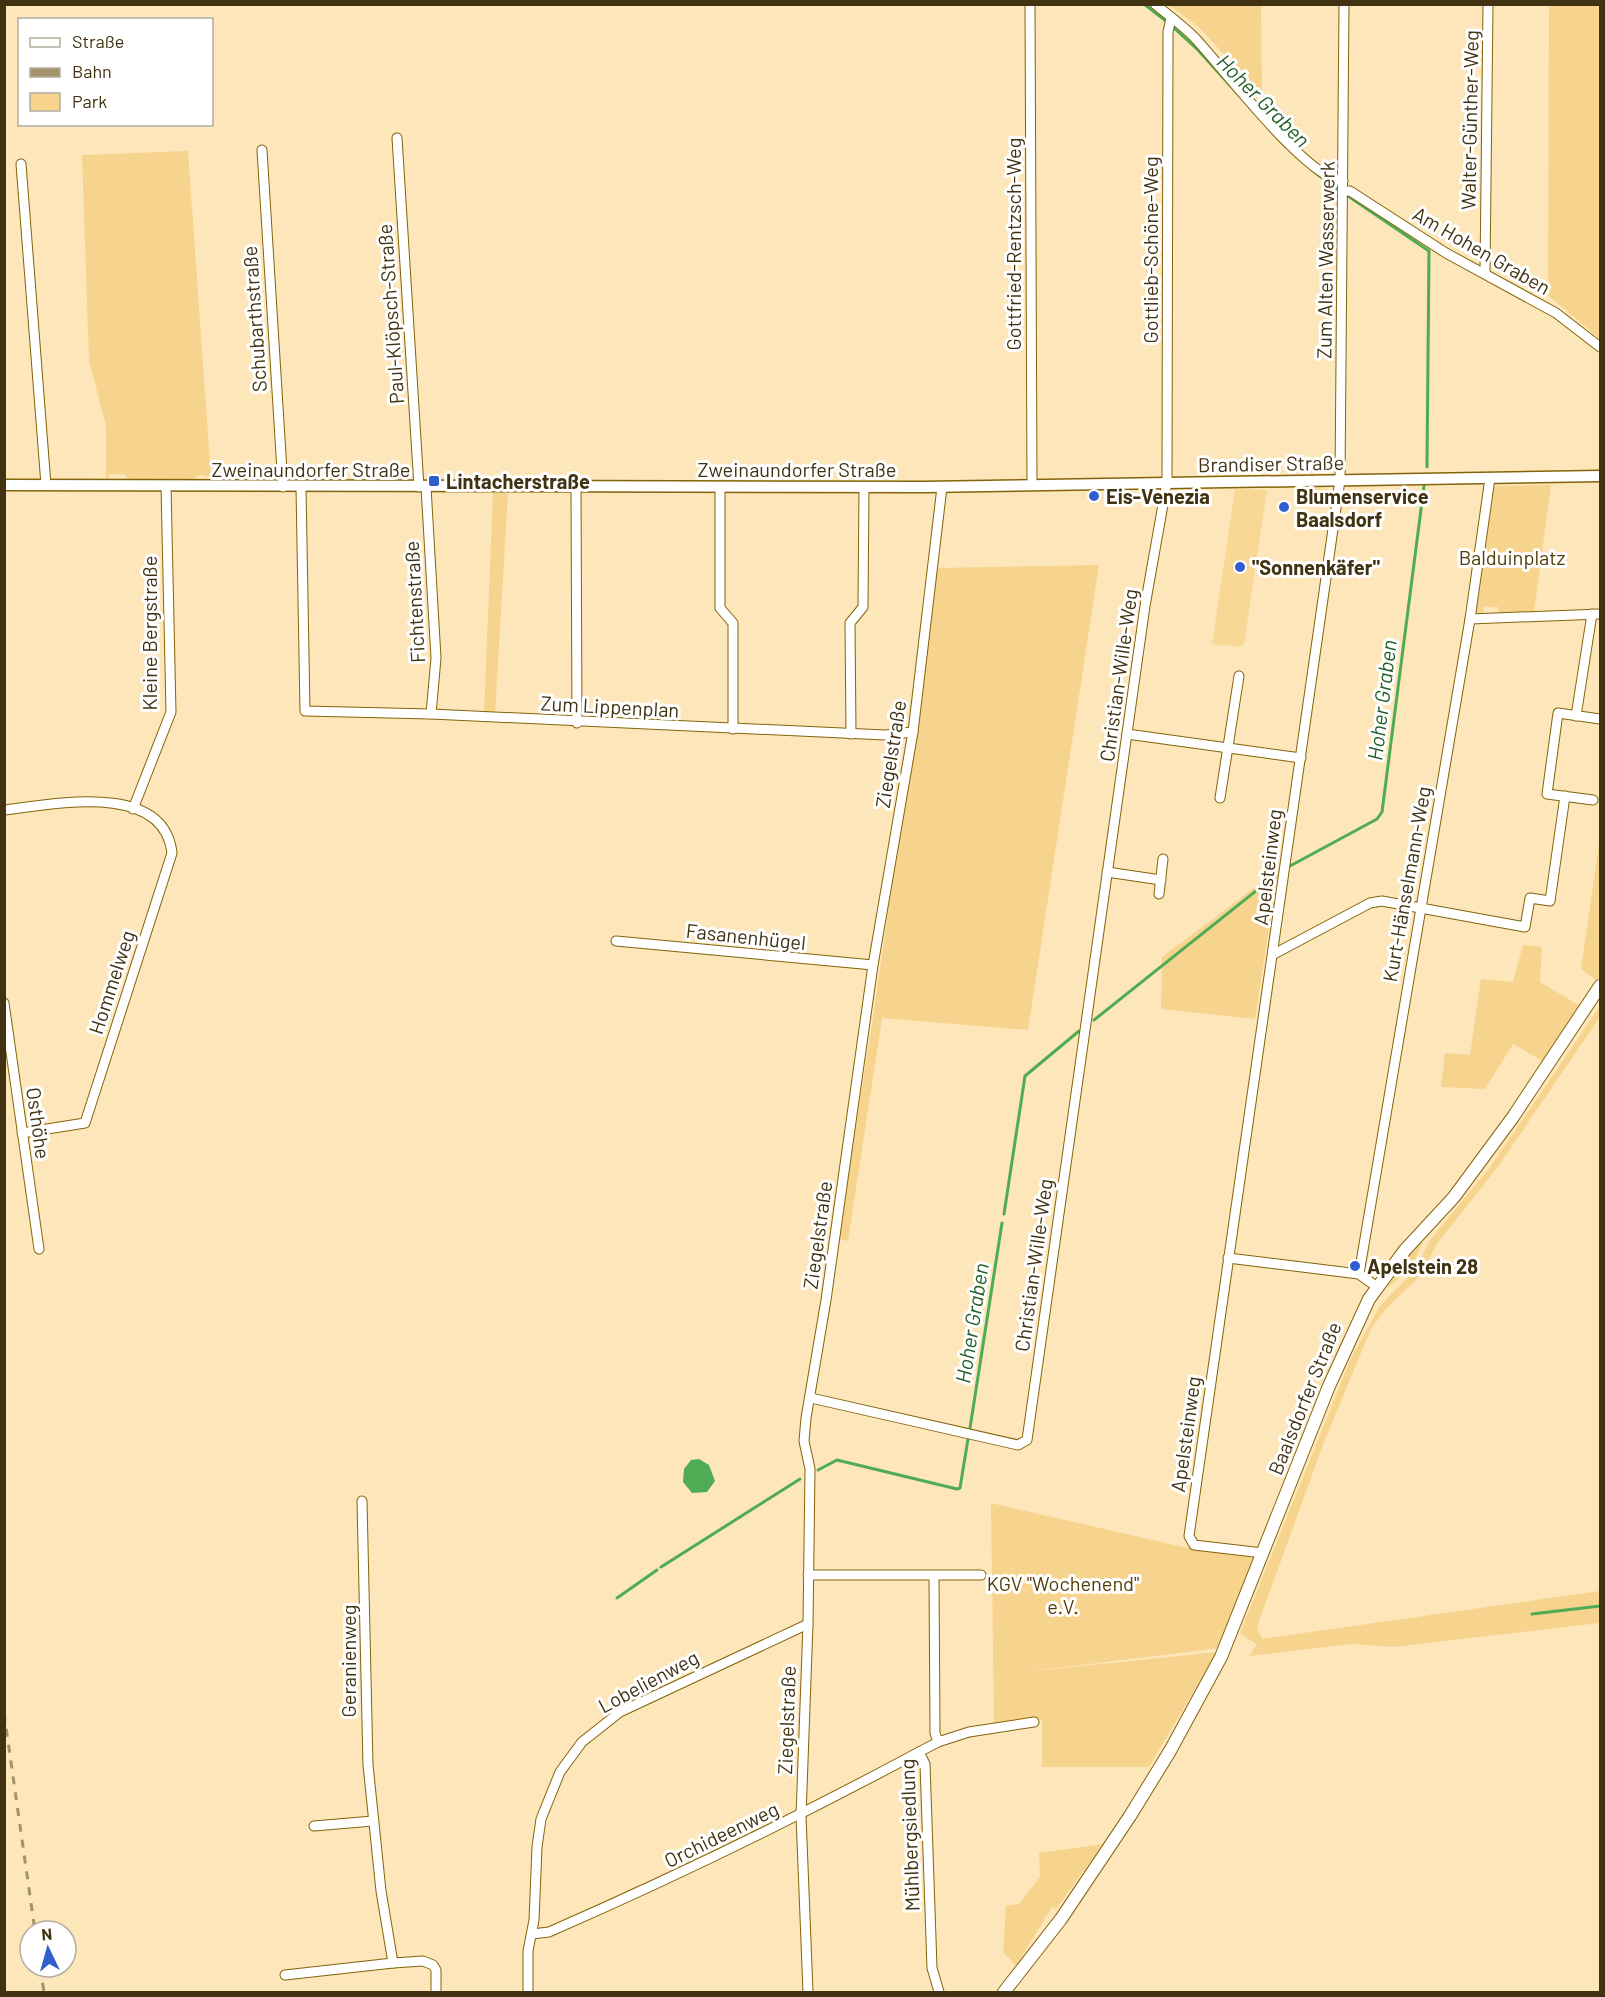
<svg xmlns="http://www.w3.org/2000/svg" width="1605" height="1997" font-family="Barlow,sans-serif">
	<rect width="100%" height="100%" fill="#fce6ba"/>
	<polygon fill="#f9d896" points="1235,489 1267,490 1244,644 1239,647 1212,644"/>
	<g fill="#f7d48e">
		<polygon points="1169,5 1261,5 1262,97 1200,28"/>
		<polygon points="1549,5 1600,5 1600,339 1548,295"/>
		<polygon points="188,151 211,477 200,475 191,481 127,481 126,475 109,474 109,479 106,479 106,426 89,361 82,155"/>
		<polygon points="1551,485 1534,613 1499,613 1498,607 1484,607 1483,614 1476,612 1493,486"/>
		<polygon points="1312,488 1327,489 1332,495 1331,507 1318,501"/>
		<polygon points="493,493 508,493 495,714 484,713"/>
		<polygon points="1099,565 1028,1030 882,1018 848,1241 838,1239 873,1018 937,568"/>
		<polygon points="1600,837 1600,975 1597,981 1581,969"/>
		<polygon points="1278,870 1255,1019 1161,1009 1162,957"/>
		<polygon points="1523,945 1542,947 1540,982 1580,1006 1544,1062 1513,1044 1485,1089 1441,1087 1445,1053 1470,1055 1481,979 1513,982"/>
		<polygon points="1600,1006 1600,1017 1497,1168 1436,1245 1422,1274 1385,1310 1371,1329 1324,1442 1257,1627 1262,1639 1600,1591 1600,1623 1393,1647 1352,1644 1249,1656 1257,1645 1240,1633 1351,1358 1380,1306 1415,1270 1430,1240 1491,1166"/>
		<polygon points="1426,1234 1412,1267 1387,1288 1405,1259"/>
		<polygon points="991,1503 1183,1547 1251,1553 1256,1558 1220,1648 1024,1672 1217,1652 1149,1767 1042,1767 1042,1719 994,1724"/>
		<polygon points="1103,1844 1056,1909 1052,1907 1016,1966 1003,1952 1006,1906 1019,1904 1040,1877 1039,1853"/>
	</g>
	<polygon fill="#50ac54" points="699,1459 709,1465 715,1481 707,1492 692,1493 683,1482 684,1469 691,1460"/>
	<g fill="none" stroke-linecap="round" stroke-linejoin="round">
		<g stroke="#50ac54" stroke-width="3">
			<polyline points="1144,4 1166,21"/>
			<polyline points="1174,28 1198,50 1285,146"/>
			<polyline points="1312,170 1337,189"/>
			<polyline points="1348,196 1429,251 1427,467"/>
			<polyline points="1290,866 1377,819 1382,812 1424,486"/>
			<polyline points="1094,1020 1276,875"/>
			<polyline points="1004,1214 1025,1076 1079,1031"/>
			<polyline points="970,1428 1002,1223"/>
			<polyline points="818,1470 837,1460 957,1489 960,1488 968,1439"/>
			<polyline points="661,1567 800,1479"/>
			<polyline points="617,1598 657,1570"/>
			<polyline points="1532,1614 1600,1606"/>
		</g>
		<defs>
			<g id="minor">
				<polyline points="1030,4 1032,484"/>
				<path d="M1155,4C1168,15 1182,25 1194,37C1221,65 1308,181 1343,181"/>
				<polyline points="397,138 419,487"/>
				<polyline points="262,150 283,487"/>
				<polyline points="21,164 46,485"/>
				<polyline points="1343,191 1350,191 1446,253 1556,313 1600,347"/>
				<polyline points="1485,272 1488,4"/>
				<polyline points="301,487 305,711 431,714 885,735 913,732"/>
				<polyline points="426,487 436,658 431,714"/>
				<polyline points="576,487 577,723"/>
				<polyline points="720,487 720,608 733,623 733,729"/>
				<polyline points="1470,619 1600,614"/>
				<polyline points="1576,716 1592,614"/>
				<polyline points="851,734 850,623 863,607 864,487"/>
				<polyline points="1127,734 1301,758"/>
				<polyline points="1220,798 1239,676"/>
				<polyline points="1593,800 1547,794 1558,713 1600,719"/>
				<polyline points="133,809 171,712 166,486"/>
				<path d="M4,810C53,804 164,781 172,853L85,1123L22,1133"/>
				<polyline points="1107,872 1161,880"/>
				<polyline points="1159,894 1163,859"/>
				<polyline points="616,941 873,965"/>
				<polyline points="1274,954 1370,903 1382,901 1525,927 1530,898 1550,901 1565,796"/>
				<polyline points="4,1003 39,1249"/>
				<polyline points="1228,1258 1359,1274"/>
				<polyline points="1377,1287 1359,1274 1470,619 1490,478"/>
				<polyline points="811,1398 1018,1445 1027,1440 1145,606 1167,482 1168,32 1171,18"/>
				<polyline points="362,1501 368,1765 381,1891 393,1963 423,1961 433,1965 436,1970 436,1992"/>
				<polyline points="1263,1553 1194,1545 1189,1536 1340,480 1344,4"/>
				<polyline points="808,1575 981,1575"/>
				<polyline points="934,1576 935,1733 938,1742 919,1752 925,1764 932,1968 939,1992"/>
				<polyline points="938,1742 969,1732 1034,1722"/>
				<polyline points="314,1826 373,1821"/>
				<path d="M532,1934L549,1932C675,1877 798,1817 919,1752"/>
				<polyline points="285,1975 393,1963"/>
				<polyline points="528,1992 528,1951 534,1920 537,1847 541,1819 560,1772 582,1742 620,1712 808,1624"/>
				<polyline points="808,1992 801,1816 808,1624 810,1469 804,1441 806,1418 826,1300 873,965 913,732 942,487"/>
			</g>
			<polyline id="tertiary" points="4,485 925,487 1600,476"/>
			<polyline id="secondary" points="1004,1992 1061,1919 1130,1816 1170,1751 1221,1657 1329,1386 1369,1299 1405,1250 1454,1197 1513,1117 1600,986"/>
		</defs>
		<use href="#minor" stroke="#84630a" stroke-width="11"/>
		<use href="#tertiary" stroke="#84630a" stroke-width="13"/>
		<use href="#secondary" stroke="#84630a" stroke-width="14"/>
		<use href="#minor" stroke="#fff" stroke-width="9"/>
		<use href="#tertiary" stroke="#fff" stroke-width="10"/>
		<use href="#secondary" stroke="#fff" stroke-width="12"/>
		<g stroke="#a4926b" stroke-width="3" stroke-dasharray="8 8" stroke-linecap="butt">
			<polyline points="4,1713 35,1931"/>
			<polyline points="40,1967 44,1992"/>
		</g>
	</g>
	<g fill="#315ecd" stroke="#fff" stroke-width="2">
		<rect x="428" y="475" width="12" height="12" rx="3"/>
		<circle cx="1094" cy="496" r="6"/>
		<circle cx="1284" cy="507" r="6"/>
		<circle cx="1240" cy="567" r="6"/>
		<circle cx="1355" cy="1266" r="6"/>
	</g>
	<g text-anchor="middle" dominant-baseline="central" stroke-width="6" stroke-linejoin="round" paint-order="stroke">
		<g font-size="20" fill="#413212" stroke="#fff">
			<text transform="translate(1469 120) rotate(-89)">Walter-Günther-Weg</text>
			<text transform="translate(1013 244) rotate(-90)">Gottfried-Rentzsch-Weg</text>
			<text transform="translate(1150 250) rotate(-90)">Gottlieb-Schöne-Weg</text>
			<text transform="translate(1482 250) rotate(30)">Am Hohen Graben</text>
			<text transform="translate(1325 260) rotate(-89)">Zum Alten Wasserwerk</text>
			<text transform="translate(390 314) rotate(-94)">Paul-Klöpsch-Straße</text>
			<text transform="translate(254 319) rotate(-94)">Schubarthstraße</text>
			<text transform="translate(1271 463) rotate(-1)">Brandiser Straße</text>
			<text x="311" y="469">Zweinaundorfer Straße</text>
			<text x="797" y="469">Zweinaundorfer Straße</text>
			<text transform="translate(414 602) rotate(-93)">Fichtenstraße</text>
			<text transform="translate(149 633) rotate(-90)">Kleine Bergstraße</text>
			<text transform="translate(1118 675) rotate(-82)">Christian-Wille-Weg</text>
			<text transform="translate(610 706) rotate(3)">Zum Lippenplan</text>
			<text transform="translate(890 754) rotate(-81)">Ziegelstraße</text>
			<text transform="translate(1267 867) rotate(-83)">Apelsteinweg</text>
			<text transform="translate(1406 884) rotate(-80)">Kurt-Hänselmann-Weg</text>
			<text transform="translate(746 936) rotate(6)">Fasanenhügel</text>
			<text transform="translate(111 982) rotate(-72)">Hommelweg</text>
			<text transform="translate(39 1123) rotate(82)">Osthöhe</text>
			<text transform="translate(817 1235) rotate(-82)">Ziegelstraße</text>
			<text transform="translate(1033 1265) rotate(-82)">Christian-Wille-Weg</text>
			<text transform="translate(1304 1398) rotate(-68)">Baalsdorfer Straße</text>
			<text transform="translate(1185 1434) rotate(-82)">Apelsteinweg</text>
			<text transform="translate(348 1661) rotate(-90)">Geranienweg</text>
			<text transform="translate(648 1681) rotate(-28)">Lobelienweg</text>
			<text transform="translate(786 1720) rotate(-88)">Ziegelstraße</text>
			<text transform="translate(721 1834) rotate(-26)">Orchideenweg</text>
			<text transform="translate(909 1835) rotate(-92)">Mühlbergsiedlung</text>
		</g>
		<g font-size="20" font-weight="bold" fill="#413212" stroke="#fff" text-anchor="start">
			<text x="446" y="481">Lintacherstraße</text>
			<text x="1106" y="496">Eis-Venezia</text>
			<text x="1296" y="496">Blumenservice<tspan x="1296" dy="23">Baalsdorf</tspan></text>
			<text x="1252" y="567">"Sonnenkäfer"</text>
			<text x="1367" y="1266">Apelstein 28</text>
		</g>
		<g font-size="20" fill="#533d06" stroke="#fff">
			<text x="1512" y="557">Balduinplatz</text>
			<text x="1063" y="1583">KGV "Wochenend"<tspan x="1063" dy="23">e.V.</tspan></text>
		</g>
		<g font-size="21" font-style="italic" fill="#215f25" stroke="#fff">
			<text transform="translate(1264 100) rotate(45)">Hoher Graben</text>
			<text transform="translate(1381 700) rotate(-83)">Hoher Graben</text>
			<text transform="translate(971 1323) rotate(-81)">Hoher Graben</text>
		</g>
	</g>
	<rect width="1605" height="1997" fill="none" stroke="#413212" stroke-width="12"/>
	<rect x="18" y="18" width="195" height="108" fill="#ffffff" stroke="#b3ada0" stroke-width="1.5"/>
	<rect x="30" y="38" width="30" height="9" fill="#ffffff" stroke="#b3ada0" stroke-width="1.5"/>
	<text x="72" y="48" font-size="18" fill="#413212">Straße</text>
	<rect x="30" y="68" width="30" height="9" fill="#a4926b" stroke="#b3ada0" stroke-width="1.5"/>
	<text x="72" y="78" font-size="18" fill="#413212">Bahn</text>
	<rect x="30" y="93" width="30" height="18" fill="#f7d48e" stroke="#b3ada0" stroke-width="1.5"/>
	<text x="72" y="108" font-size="18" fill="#413212">Park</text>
	<g transform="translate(48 1949) rotate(355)"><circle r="28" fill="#ffffff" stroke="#b3ada0" stroke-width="1.5"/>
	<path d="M0-4.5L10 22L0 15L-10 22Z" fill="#315ecd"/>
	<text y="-9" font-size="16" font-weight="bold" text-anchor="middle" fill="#413212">N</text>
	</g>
</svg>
